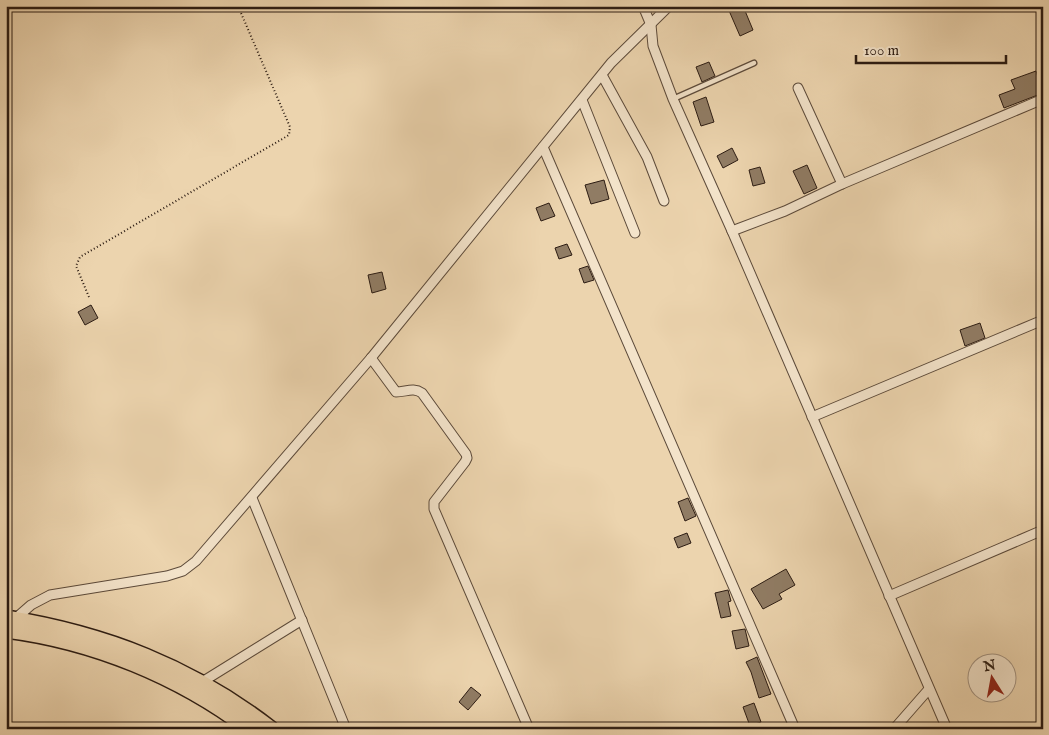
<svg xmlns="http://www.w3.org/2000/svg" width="1049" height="735" font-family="'IM FELL English',serif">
	<rect width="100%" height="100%" fill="#ecd4ae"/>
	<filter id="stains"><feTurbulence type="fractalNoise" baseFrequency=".004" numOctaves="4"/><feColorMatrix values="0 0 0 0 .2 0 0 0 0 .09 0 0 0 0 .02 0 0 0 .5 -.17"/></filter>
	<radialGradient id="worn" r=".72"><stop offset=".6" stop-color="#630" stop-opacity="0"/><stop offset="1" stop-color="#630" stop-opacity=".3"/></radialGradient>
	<g fill="#907c64" stroke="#2c1c13">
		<polygon points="727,6 743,6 753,30 740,36"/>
		<polygon points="709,62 715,76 702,82 696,67"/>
		<polygon points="1036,71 1043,93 1004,108 999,95 1015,89 1011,80"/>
		<polygon points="706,97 714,122 701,126 693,102"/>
		<polygon points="732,148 738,160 723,168 717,156"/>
		<polygon points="807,165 817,188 804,194 793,171"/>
		<polygon points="760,167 765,183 753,186 749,170"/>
		<polygon points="604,180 609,199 591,204 585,185"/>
		<polygon points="549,203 555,216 541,221 536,208"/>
		<polygon points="567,244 572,255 559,259 555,248"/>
		<polygon points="588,266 594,280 584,283 579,269"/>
		<polygon points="382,272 386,289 372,293 368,275"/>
		<polygon points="91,305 98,318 85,325 78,312"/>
		<polygon points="980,323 985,338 965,346 960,330"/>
		<polygon points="688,498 696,516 685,521 678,502"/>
		<polygon points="687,533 691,543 678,548 674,538"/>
		<polygon points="786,569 795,585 779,594 782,599 763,609 751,589"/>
		<polygon points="728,590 731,601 728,602 731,616 721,618 715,593"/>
		<polygon points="745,629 749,646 736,649 732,631"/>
		<polygon points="757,657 771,694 759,698 751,672 746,662"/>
		<polygon points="471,687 481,695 468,710 459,702"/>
		<polygon points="754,703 761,722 750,726 743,707"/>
	</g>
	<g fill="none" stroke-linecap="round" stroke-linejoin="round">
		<defs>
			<polyline id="service" points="673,99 754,63"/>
			<g id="minor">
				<polyline points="643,6 651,25 653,46 673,99 732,231 947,729"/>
				<polyline points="1042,6 1043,7"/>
				<polyline points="602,75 647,157 664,201"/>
				<polyline points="798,88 842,184"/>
				<polyline points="582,100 635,233"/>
				<polyline points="543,147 795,729"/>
				<polyline points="732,231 785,211 842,184 1043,99"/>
				<path d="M371,358L396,392C406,392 413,387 422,393L466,454L467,458L465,462L434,502V509L529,729"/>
				<polyline points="812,417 1043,320"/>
				<polyline points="252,498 346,729"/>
				<polyline points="889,596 1043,530"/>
				<polyline points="15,619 31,605 50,595 167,576 183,571 196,561 371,358 611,63 669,6"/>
				<polyline points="202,682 302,620"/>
				<polyline points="894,729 929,689"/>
			</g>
			<g id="trunk">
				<path d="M6,618C105,634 191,667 271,729"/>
				<path d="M6,630C93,641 179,676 249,729"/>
			</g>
		</defs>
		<use href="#service" stroke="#5c4a3a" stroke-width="7"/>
		<use href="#minor" stroke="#5c4a3a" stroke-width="11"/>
		<use href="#trunk" stroke="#2c1c13" stroke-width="18"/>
		<polyline stroke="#2c1c13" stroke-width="2" stroke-dasharray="1 2.5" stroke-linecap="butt" points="89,297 76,266 80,257 289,135 290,127 238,6"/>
		<use href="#service" stroke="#f3e3ca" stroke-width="4.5"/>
		<use href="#minor" stroke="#f3e3ca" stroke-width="9"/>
		<use href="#trunk" stroke="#ecd4ae" stroke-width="15"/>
	</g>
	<rect width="1049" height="735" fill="none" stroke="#ecd4ae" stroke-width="25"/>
	<rect x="8" y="8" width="1034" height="720" fill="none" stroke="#2c1c13" stroke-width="2.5"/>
	<rect x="12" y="12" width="1024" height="710" fill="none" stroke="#2c1c13"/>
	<g transform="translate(992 678) rotate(349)"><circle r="24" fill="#f3e3ca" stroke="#a39381"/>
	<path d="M0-4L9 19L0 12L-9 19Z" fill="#8f2418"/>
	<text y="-8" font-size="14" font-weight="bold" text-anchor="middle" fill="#2c1c13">N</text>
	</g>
	<path d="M856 55v8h150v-8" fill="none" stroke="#2c1c13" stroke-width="2.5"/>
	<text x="864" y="55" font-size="15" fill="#2c1c13" stroke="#f3e3ca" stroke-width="4" paint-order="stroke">100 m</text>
	<rect width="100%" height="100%" filter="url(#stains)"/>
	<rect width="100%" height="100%" fill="url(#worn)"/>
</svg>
